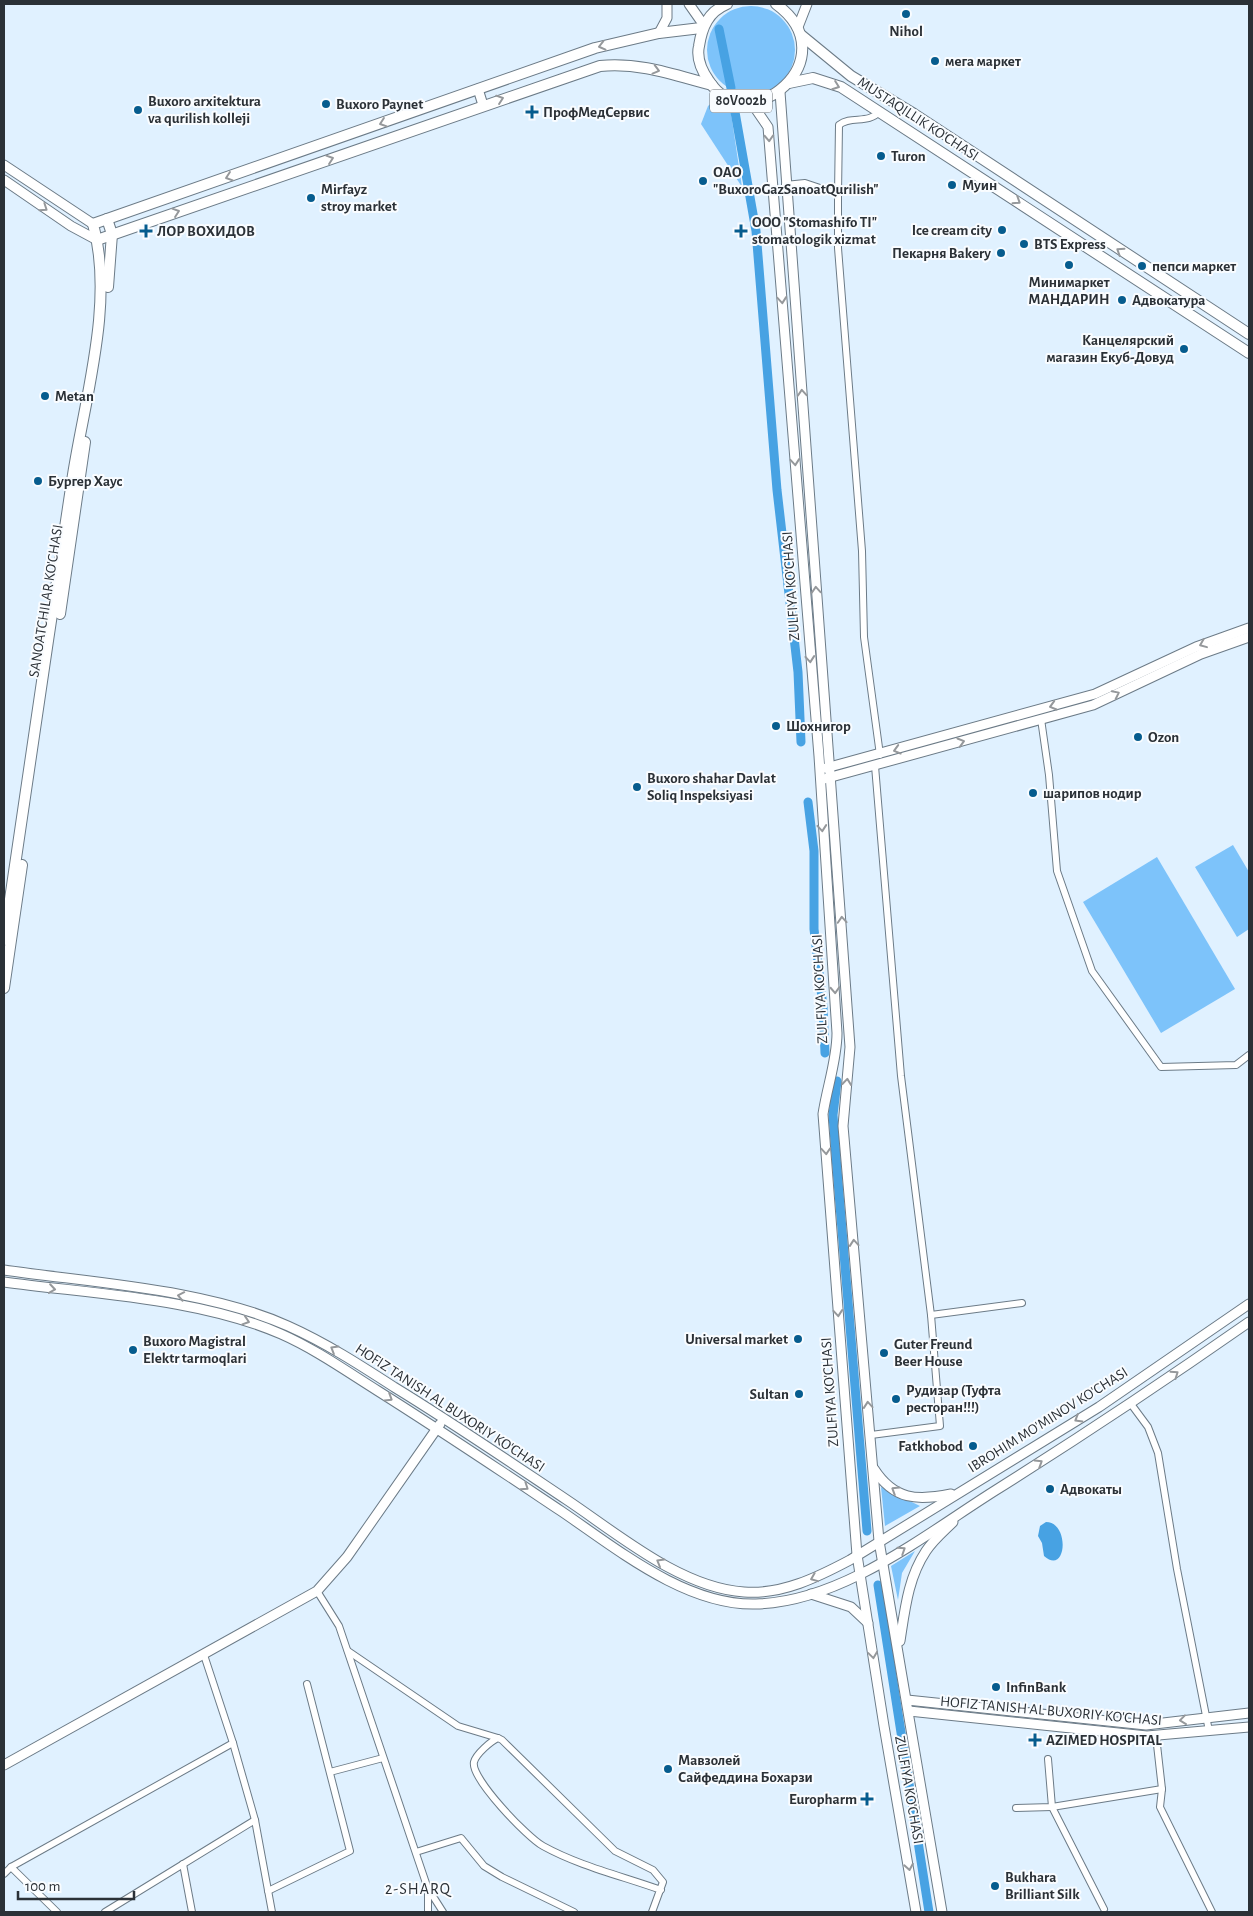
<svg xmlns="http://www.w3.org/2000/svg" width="1253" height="1916" font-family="'Alegreya Sans',sans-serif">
	<rect width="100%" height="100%" fill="#e0f1ff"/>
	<g fill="#7dc3fa">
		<circle cx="751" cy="50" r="44"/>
		<polygon points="714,101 730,107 742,187 701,124 708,106"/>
		<polygon points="1233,845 1249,872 1249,929 1237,937 1195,867"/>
		<polygon points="1157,857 1235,989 1161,1033 1083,902"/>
		<polygon points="881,1487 920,1506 885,1526"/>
		<polygon points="915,1551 902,1573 898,1600 891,1566"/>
	</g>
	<path fill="#47a2e3" d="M1046,1522C1070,1522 1067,1576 1044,1556L1042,1543L1038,1536L1040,1526Z"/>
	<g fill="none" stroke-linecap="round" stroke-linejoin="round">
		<g stroke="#47a2e3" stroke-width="9">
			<polyline points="719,29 731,88"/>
			<polyline points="735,112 756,231 777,490 798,672 801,742"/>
			<polyline points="808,802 814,851 814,929 823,1007 825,1053"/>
			<polyline points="837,1081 833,1115 836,1157 867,1531"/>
			<polyline points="878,1585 929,1912"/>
		</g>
		<defs>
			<g id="street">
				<polyline points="785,185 805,183 838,194 838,248 862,551 864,637 880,755"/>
				<path d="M838,194L839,125C852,115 868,125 880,111"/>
				<polyline points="1041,719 1049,775 1057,871 1092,971 1161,1067 1236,1065 1249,1055"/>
				<polyline points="931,1315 1022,1303"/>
				<polyline points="1131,1404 1148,1427 1158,1453 1177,1569 1209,1731"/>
				<polyline points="871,1435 940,1426 931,1315 901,1076 875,766"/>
				<polyline points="317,1591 339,1626 428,1889 428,1912"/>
				<polyline points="348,1651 458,1726 498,1738"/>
				<polyline points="204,1655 233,1743 255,1820 272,1912"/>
				<polyline points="1156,1736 1162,1789 1160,1807 1212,1912"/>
				<polyline points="1048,1759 1052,1807 1104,1909"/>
				<polyline points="330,1772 383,1758"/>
				<polyline points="1016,1808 1052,1807 1162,1789"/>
				<polyline points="416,1852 461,1838 484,1866 502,1877 574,1912"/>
				<polyline points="183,1864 192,1912"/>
				<polyline points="11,1867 57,1912"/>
				<polyline points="4,1874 11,1867 233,1743"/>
				<polyline points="429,1890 443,1912"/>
				<polyline points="268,1891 350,1851 307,1684"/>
				<polyline points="105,1912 255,1820"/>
				<path d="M652,1912L663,1882L653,1870L615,1851L502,1740L498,1738C491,1741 476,1754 474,1762C470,1778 528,1838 543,1846C579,1866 622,1876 661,1890"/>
			</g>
			<g id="secondary">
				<polyline points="689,4 703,24"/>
				<polyline points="798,27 807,4"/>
				<polyline points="659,33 667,18 667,4"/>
				<polyline points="478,89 483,105"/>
				<polyline points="780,92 850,1047 843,1126 879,1541 942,1912"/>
				<path d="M744,101L755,108L768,127L819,756L837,1033C837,1060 827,1087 823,1114L857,1555L884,1726L916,1912"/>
				<polyline points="4,165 93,224"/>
				<polyline points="4,180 71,226 97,240"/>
				<polyline points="826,768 1095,694 1196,647 1249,628"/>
				<polyline points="824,779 1093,705 1201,654 1249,637"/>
				<path d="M4,1270C94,1283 206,1289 288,1326C326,1343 360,1365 394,1387C453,1423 510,1462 567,1500C618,1534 681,1588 744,1592C782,1595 818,1577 850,1560L1099,1407L1249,1304"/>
				<path d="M4,1282C92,1294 199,1298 281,1334C315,1349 346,1371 378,1391C440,1430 501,1471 561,1511C617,1549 686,1606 756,1604C842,1602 926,1534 996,1490C1082,1436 1166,1380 1249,1322"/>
				<path d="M874,1469C894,1500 917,1501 951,1494"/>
				<polyline points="811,1594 851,1607 868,1623"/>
				<path d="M900,1641C905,1609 908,1578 926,1551C933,1540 944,1531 953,1522"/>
				<polyline points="907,1700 1146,1725 1249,1713"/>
				<polyline points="909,1711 1147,1736 1249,1727"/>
				<polyline points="4,1765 317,1591 347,1557 440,1424"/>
			</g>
			<g id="primary">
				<path d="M727,4C708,12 702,27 699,46C696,59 702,71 709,81C748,142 850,58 776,4"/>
				<polyline points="801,35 851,76 914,114 1249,334"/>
				<polyline points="789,83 813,78 841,87 1249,353"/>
				<polyline points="107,219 112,234 108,287"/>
				<path d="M97,240L600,66C640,62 674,75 712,85"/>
				<polyline points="60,614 85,442"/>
				<path d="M4,940C26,786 49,634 72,481C84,400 115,303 93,224L595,48L659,33L701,28"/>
				<polyline points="4,988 22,865"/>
			</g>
		</defs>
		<use href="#street" stroke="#6c7b87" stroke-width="8"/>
		<use href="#secondary" stroke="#6c7b87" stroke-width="11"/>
		<use href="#primary" stroke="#6c7b87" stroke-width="12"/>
		<use href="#street" stroke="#fff" stroke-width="6"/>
		<use href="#secondary" stroke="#fff" stroke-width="9"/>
		<use href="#primary" stroke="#fff" stroke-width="10"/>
	</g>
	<defs><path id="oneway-chevron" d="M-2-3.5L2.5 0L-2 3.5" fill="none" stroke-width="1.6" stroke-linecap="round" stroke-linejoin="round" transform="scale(1.25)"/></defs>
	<g stroke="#95989b">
		<use href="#oneway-chevron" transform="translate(602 46) rotate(166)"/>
		<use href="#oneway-chevron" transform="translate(656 70) rotate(15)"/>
		<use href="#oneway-chevron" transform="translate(836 86) rotate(20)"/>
		<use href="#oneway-chevron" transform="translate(500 99) rotate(-19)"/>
		<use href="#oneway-chevron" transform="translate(383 123) rotate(161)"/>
		<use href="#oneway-chevron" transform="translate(769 138) rotate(87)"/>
		<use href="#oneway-chevron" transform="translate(330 159) rotate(-19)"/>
		<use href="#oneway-chevron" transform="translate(229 177) rotate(161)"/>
		<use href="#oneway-chevron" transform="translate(1017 201) rotate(33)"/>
		<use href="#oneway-chevron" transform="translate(44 208) rotate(34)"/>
		<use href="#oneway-chevron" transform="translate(176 212) rotate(-19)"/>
		<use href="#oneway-chevron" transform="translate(1120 251) rotate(-147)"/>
		<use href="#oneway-chevron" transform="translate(782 300) rotate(85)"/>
		<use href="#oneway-chevron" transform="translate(802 393) rotate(-94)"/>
		<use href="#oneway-chevron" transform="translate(795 462) rotate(85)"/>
		<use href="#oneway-chevron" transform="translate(816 590) rotate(-94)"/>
		<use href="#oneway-chevron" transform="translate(1203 644) rotate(158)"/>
		<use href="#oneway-chevron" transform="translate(810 659) rotate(85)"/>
		<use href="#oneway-chevron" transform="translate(1116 694) rotate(-26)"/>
		<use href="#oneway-chevron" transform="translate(1053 706) rotate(164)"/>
		<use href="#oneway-chevron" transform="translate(961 742) rotate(-16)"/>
		<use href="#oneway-chevron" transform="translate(897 750) rotate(164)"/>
		<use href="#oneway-chevron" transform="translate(822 828) rotate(85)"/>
		<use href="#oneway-chevron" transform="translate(842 920) rotate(-94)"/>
		<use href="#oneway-chevron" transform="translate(835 990) rotate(87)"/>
		<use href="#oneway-chevron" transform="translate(847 1082) rotate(-84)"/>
		<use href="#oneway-chevron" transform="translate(826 1151) rotate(86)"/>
		<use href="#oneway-chevron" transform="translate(854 1243) rotate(-95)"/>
		<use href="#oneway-chevron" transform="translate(52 1289) rotate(8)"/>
		<use href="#oneway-chevron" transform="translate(181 1296) rotate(-169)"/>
		<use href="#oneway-chevron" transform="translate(838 1313) rotate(85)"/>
		<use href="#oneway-chevron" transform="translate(246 1321) rotate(18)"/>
		<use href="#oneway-chevron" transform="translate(334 1349) rotate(-149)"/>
		<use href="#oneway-chevron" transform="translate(1175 1374) rotate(-35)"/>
		<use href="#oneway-chevron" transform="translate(389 1398) rotate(32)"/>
		<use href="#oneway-chevron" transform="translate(868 1405) rotate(-95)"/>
		<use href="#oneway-chevron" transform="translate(1078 1419) rotate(149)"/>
		<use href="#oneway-chevron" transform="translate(1039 1463) rotate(-32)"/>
		<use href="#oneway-chevron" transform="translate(525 1487) rotate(34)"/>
		<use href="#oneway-chevron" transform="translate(895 1490) rotate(-148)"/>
		<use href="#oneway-chevron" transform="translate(902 1550) rotate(-33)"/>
		<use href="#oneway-chevron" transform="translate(660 1562) rotate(-150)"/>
		<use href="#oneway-chevron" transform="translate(814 1578) rotate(158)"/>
		<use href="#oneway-chevron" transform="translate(873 1655) rotate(82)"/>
		<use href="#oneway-chevron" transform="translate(1183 1720) rotate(173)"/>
		<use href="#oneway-chevron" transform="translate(909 1867) rotate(80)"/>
	</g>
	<g fill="#065c8e" stroke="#f9fcff" stroke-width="2">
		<circle cx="906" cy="14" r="5"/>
		<circle cx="935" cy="61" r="5"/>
		<circle cx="326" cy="104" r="5"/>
		<circle cx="138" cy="110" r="5"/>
		<path d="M529.5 104.5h5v5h5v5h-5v5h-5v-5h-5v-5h5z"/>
		<circle cx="881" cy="156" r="5"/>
		<circle cx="703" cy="181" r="5"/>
		<circle cx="952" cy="185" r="5"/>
		<circle cx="311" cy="198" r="5"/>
		<circle cx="1002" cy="230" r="5"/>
		<path d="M143.5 223.5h5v5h5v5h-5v5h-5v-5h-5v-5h5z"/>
		<path d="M738.5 223.5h5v5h5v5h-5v5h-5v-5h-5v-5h5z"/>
		<circle cx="1024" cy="244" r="5"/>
		<circle cx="1001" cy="253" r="5"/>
		<circle cx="1069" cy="265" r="5"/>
		<circle cx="1142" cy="266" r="5"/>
		<circle cx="1122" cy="300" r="5"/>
		<circle cx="1184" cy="349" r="5"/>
		<circle cx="45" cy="396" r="5"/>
		<circle cx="38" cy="481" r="5"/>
		<circle cx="776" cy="726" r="5"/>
		<circle cx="1138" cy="737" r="5"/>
		<circle cx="637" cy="787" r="5"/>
		<circle cx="1033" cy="793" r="5"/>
		<circle cx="798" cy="1339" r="5"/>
		<circle cx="133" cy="1350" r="5"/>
		<circle cx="884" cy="1353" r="5"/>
		<circle cx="799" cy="1394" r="5"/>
		<circle cx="896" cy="1399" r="5"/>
		<circle cx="973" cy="1446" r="5"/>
		<circle cx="1050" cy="1489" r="5"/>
		<circle cx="996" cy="1687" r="5"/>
		<path d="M1032.5 1732.5h5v5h5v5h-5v5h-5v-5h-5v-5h5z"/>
		<circle cx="668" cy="1769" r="5"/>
		<path d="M864.5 1791.5h5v5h5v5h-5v5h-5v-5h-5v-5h5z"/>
		<circle cx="995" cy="1886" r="5"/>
	</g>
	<g text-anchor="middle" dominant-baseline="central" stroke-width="4" stroke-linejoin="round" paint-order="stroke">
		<rect fill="#f9fcff" stroke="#696e73" stroke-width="1" x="710" y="89.5" width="62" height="23" rx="4"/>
		<g font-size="14" font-weight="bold" fill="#2b3137">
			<text x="741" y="101">80V002b</text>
		</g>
		<g font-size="15" font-weight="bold" fill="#2b3137" stroke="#f9fcff" text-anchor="start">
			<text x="906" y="31" text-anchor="middle">Nihol</text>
			<text x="945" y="61">мега маркет</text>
			<text x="148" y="101">Buxoro arxitektura<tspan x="148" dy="17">va qurilish kolleji</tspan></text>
			<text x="336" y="104">Buxoro Paynet</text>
			<text x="543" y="112">ПрофМедСервис</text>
			<text x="891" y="156">Turon</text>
			<text x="713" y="172">ОАО<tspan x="713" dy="17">"BuxoroGazSanoatQurilish"</tspan></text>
			<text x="962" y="185">Муин</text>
			<text x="321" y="189">Mirfayz<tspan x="321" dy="17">stroy market</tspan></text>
			<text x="752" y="222">OOO "Stomashifo TI"<tspan x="752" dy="17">stomatologik xizmat</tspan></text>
			<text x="992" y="230" text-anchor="end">Ice cream city</text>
			<text x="157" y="231">ЛОР ВОХИДОВ</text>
			<text x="1034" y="244">BTS Express</text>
			<text x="991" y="253" text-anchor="end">Пекарня Bakery</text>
			<text x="1152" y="266">пепси маркет</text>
			<text x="1069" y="282" text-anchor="middle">Минимаркет<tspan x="1069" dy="17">МАНДАРИН</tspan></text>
			<text x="1132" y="300">Адвокатура</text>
			<text x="1174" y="340" text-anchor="end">Канцелярский<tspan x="1174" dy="17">магазин Екуб-Довуд</tspan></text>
			<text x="55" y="396">Metan</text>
			<text x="48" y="481">Бургер Хаус</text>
			<text x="786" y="726">Шохнигор</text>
			<text x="1148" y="737">Ozon</text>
			<text x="647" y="778">Buxoro shahar Davlat<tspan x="647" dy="17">Soliq Inspeksiyasi</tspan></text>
			<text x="1043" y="793">шарипов нодир</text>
			<text x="788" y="1339" text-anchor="end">Universal market</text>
			<text x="143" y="1341">Buxoro Magistral<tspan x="143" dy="17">Elektr tarmoqlari</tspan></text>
			<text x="894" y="1344">Guter Freund<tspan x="894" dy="17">Beer House</tspan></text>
			<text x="906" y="1390">Рудизар (Туфта<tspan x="906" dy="17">ресторан!!!)</tspan></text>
			<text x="789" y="1394" text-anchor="end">Sultan</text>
			<text x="963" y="1446" text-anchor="end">Fatkhobod</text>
			<text x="1060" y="1489">Адвокаты</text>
			<text x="1006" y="1687">InfinBank</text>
			<text x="1046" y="1740">AZIMED HOSPITAL</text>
			<text x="678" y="1760">Мавзолей<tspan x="678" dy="17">Сайфеддина Бохарзи</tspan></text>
			<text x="857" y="1799" text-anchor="end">Europharm</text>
			<text x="1005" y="1877">Bukhara<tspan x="1005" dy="17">Brilliant Silk</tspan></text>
		</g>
		<g font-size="15" fill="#2b3137" stroke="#f9fcff">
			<text transform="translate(918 119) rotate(33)">MUSTAQILLIK KO'CHASI</text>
			<text transform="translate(791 586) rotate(-94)">ZULFIYA KO'CHASI</text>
			<text transform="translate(46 601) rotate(-81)">SANOATCHILAR KO'CHASI</text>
			<text transform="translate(820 989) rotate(-93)">ZULFIYA KO'CHASI</text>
			<text transform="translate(830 1392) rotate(-94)">ZULFIYA KO'CHASI</text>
			<text transform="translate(450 1408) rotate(33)">HOFIZ TANISH AL BUXORIY KO'CHASI</text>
			<text transform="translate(1048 1420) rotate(-32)">IBROHIM MO'MINOV KO'CHASI</text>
			<text transform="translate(1051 1711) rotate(5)">HOFIZ TANISH AL BUXORIY KO'CHASI</text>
			<text transform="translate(909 1790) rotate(80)">ZULFIYA KO'CHASI</text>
		</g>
		<g font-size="16" letter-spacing="1" fill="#2b3137" stroke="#f9fcff">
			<text x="418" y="1889">2-SHARQ</text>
		</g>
	</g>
	<rect width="1253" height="1916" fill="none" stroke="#2b3137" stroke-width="10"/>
	<path d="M18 1891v8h116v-8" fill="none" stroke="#2b3137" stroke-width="2.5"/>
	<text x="25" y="1891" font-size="15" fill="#2b3137" stroke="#f9fcff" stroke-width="4" paint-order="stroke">100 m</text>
</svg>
